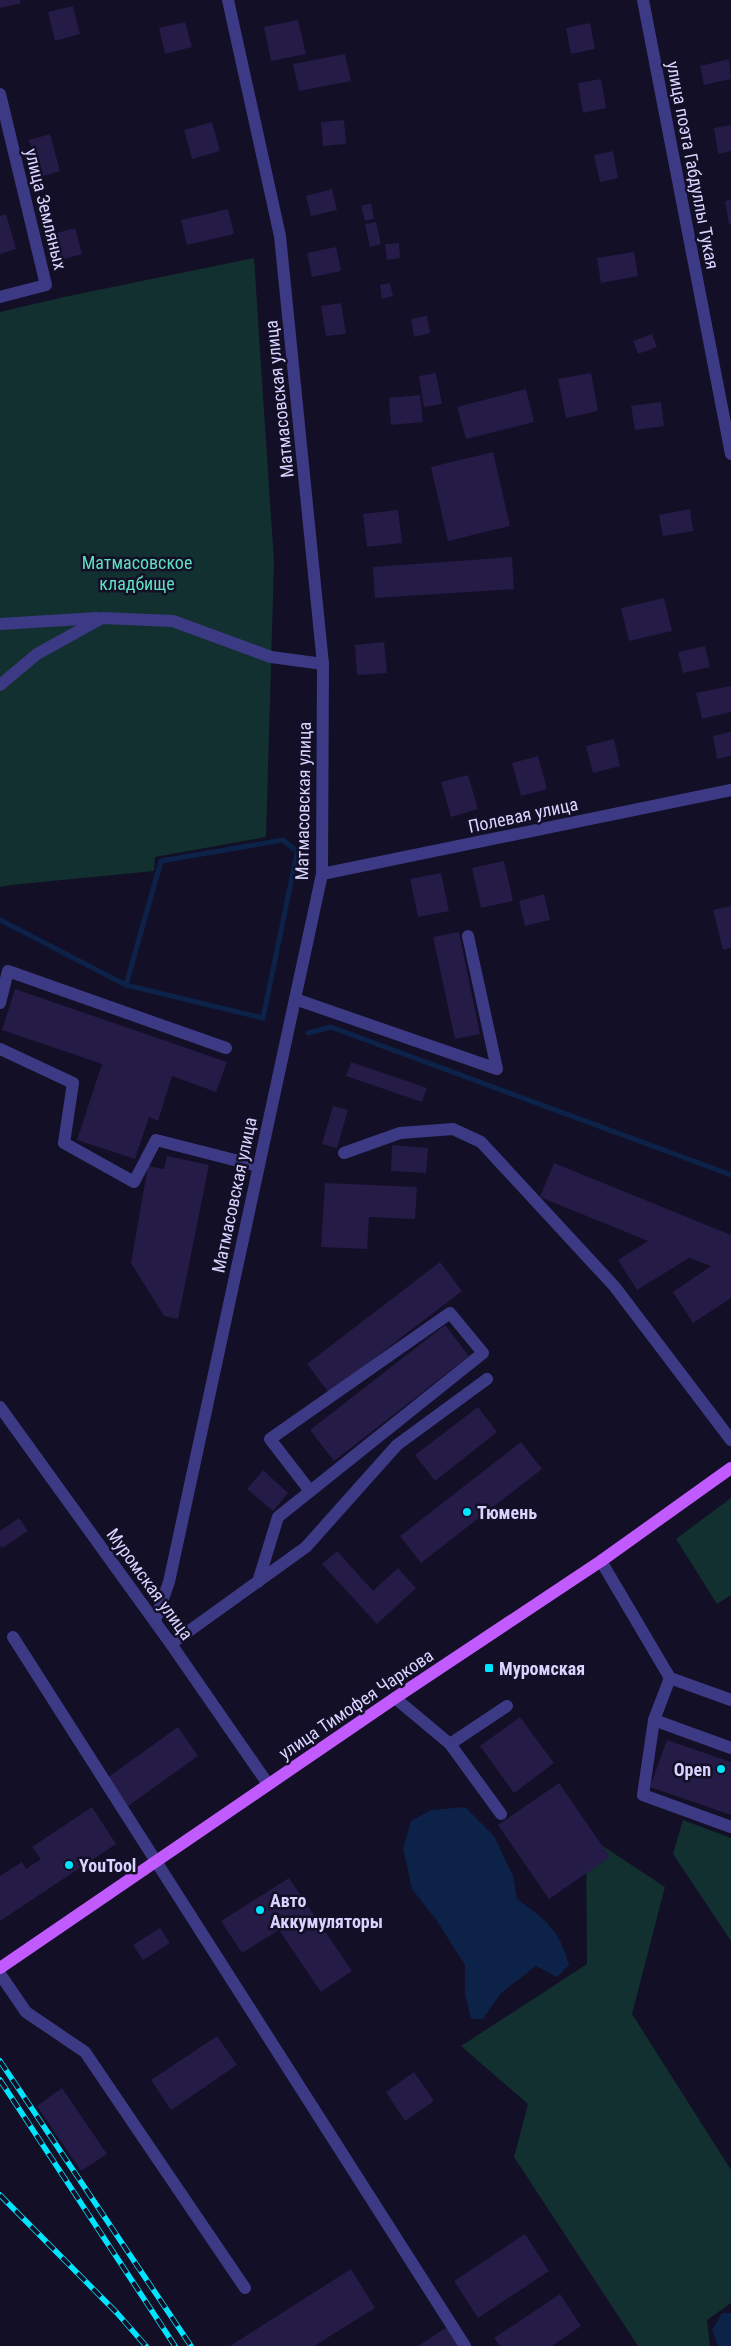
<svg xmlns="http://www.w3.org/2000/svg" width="731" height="2346" font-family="'Roboto Condensed',sans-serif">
	<rect width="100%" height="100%" fill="#130f26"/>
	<g fill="#12302f">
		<polygon points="254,258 274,563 266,837 155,857 154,871 11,885 0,887 0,312 64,297"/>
		<polygon points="731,1498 731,1595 717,1604 676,1539"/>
		<polygon points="683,1820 731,1838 731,1941 673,1854"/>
		<polygon points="586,1835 665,1887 632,2014 731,2170 731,2303 707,2320 710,2346 638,2346 514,2157 528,2104 461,2046 587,1964"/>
	</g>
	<g fill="#0c2248">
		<path d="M465,1807L494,1836L513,1876L517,1899C545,1919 560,1930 569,1965L557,1977L536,1966L501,1993L483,2019H471L465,1995V1965L437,1921L412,1889L403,1848L411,1821L431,1810Z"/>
		<polygon points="722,2313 731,2313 731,2346 718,2346 712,2330"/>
	</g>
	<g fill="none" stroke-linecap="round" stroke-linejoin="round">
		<g stroke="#0c2248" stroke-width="5">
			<polyline points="0,920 126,985 263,1018 297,853"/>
			<polyline points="126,985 161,861 283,840 294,849"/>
			<polyline points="308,1033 331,1027 731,1175"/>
		</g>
	</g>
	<g fill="#241b47">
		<polygon points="0,0 20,0 21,3 0,8"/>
		<polygon points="73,6 80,34 55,41 48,12"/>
		<polygon points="298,20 306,54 271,61 264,27"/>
		<polygon points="185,22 192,47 165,54 159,28"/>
		<polygon points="590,23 595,49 571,54 566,28"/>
		<polygon points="345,54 351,81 299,91 293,64"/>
		<polygon points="729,59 731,79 704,85 700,66"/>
		<polygon points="601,79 606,108 583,113 578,83"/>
		<polygon points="344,120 346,144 323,146 321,122"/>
		<polygon points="212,122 220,151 192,159 184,130"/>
		<polygon points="731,125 731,151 718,154 714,128"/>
		<polygon points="50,134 60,171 40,177 29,140"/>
		<polygon points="613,151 618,178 600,182 594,155"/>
		<polygon points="332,189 337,210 311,216 306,196"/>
		<polygon points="731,200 731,224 729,225 725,201"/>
		<polygon points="371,203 374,219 365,221 361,206"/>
		<polygon points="228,209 234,234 187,245 181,220"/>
		<polygon points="6,214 16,249 0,254 0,216"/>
		<polygon points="376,222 381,244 370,247 365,224"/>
		<polygon points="75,228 82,254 53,262 46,236"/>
		<polygon points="399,243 400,258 387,260 385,244"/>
		<polygon points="336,247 341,271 312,277 307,253"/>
		<polygon points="634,252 638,276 601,283 597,258"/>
		<polygon points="390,283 393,296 382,299 380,285"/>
		<polygon points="341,303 346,334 326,336 321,306"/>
		<polygon points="427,316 430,333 414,337 411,319"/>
		<polygon points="652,334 657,347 638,354 633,341"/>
		<polygon points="436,373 442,404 424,407 419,376"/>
		<polygon points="591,373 598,411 566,418 558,379"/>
		<polygon points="526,389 534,422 466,439 457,407"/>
		<polygon points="420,395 423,422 391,425 389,398"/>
		<polygon points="661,402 664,426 635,430 631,406"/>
		<polygon points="493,452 510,526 448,541 431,467"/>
		<polygon points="690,509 693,531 663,536 659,515"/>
		<polygon points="398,510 402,543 367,547 363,514"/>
		<polygon points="512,557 514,589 375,598 373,567"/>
		<polygon points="664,598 672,631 629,641 621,608"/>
		<polygon points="384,642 387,673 357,675 355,645"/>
		<polygon points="705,646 710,667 683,673 678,652"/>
		<polygon points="731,686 731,712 702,719 696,693"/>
		<polygon points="731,732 731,756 717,759 713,736"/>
		<polygon points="614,739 620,766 593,773 586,746"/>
		<polygon points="538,756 547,789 521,796 512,763"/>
		<polygon points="468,775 478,809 451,817 441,782"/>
		<polygon points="504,861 513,901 481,908 472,868"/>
		<polygon points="441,873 449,911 418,917 410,879"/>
		<polygon points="544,894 550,920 525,926 519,901"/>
		<polygon points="731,906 731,948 723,950 713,910"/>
		<polygon points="459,932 480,1034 455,1039 433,937"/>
		<polygon points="15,989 227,1062 216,1092 172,1076 158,1121 149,1117 135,1159 77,1140 102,1064 2,1030"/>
		<polygon points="351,1062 427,1088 422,1102 346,1076"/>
		<polygon points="333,1106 348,1110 337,1148 322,1144"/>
		<polygon points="392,1145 428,1148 426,1173 391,1171"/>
		<polygon points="167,1156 209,1165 178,1319 164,1316 131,1263 148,1166 164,1169"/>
		<polygon points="554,1163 731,1235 731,1298 693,1323 673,1292 711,1266 689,1258 637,1290 618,1260 648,1241 540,1197"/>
		<polygon points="325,1183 417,1187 415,1219 369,1217 367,1249 321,1247"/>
		<polygon points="440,1262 462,1291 329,1393 307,1364"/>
		<polygon points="445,1325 469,1356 334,1461 310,1430"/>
		<polygon points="478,1407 497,1432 435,1481 415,1455"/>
		<polygon points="521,1442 542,1469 421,1563 400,1536"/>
		<polygon points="263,1470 288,1493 273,1511 247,1489"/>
		<polygon points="19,1518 28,1531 2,1548 0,1545 0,1531"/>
		<polygon points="337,1551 373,1591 398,1568 416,1588 377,1624 322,1564"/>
		<polygon points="520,1717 554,1763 514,1793 480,1746"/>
		<polygon points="178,1727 198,1756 128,1806 107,1778"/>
		<polygon points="667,1740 731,1762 731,1815 650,1787"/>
		<polygon points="559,1783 610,1857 549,1899 498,1825"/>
		<polygon points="92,1807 116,1844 0,1921 0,1876 22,1862 26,1869 41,1859 32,1847"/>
		<polygon points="289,1878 352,1971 321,1992 279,1930 242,1953 221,1921"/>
		<polygon points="160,1928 170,1943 143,1960 133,1945"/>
		<polygon points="217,2036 237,2065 171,2110 151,2080"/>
		<polygon points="414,2072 434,2101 405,2121 386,2092"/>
		<polygon points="62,2088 107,2154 81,2171 37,2106"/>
		<polygon points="525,2234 549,2271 478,2318 454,2281"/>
		<polygon points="351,2269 375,2308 314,2346 230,2346"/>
		<polygon points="560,2294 581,2326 552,2346 500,2346 494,2338"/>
		<polygon points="447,2327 459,2346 418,2346"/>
	</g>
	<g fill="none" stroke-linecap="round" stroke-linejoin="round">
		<g stroke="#3d3a85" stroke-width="12">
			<polyline points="643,0 731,454"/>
			<polyline points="0,94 46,285 0,297"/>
			<polyline points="0,624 97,618"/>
			<polyline points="0,685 37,654 102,618 173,621 271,657 323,664"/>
			<polyline points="322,874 731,790"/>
			<polyline points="295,999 497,1069 468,936"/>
			<polyline points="0,1003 8,971 226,1048"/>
			<polyline points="0,1049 73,1083 64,1143 134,1182 156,1140 258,1166"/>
			<polyline points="344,1153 400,1133 453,1129 481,1142 615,1287 731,1440"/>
			<polyline points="0,1407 171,1644 268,1784"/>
			<polyline points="601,1561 670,1678 731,1700"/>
			<polyline points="258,1582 278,1517 483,1353 450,1313 270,1439 310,1491"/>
			<polyline points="155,1621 169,1582 322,874 323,664 280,236 228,0"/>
			<polyline points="13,1637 465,2346"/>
			<polyline points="171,1644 306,1547 397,1445 487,1379"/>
			<polyline points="670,1678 654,1720 643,1795 731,1827"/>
			<polyline points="395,1698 450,1744 507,1706"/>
			<polyline points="654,1720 731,1748"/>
			<polyline points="450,1744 501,1814"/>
			<polyline points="0,1974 26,2012 85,2052 245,2288"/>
		</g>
		<polyline stroke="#c25bff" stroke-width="12" points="0,1968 395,1698 601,1561 731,1468"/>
		<defs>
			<g id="rail">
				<polyline points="0,2061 191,2346"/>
				<polyline points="0,2080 175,2346"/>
				<polyline points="0,2195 117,2313 146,2346"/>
			</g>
		</defs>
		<use href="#rail" stroke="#00e5ff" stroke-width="5.5"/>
		<use href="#rail" stroke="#130f26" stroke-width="4" stroke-dasharray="11" stroke-linecap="butt"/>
	</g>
	<g fill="#00e5ff" stroke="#130f26" stroke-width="2">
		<circle cx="467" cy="1512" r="5"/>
		<rect x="484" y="1663" width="10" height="10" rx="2.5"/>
		<circle cx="721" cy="1769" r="5"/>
		<circle cx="69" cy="1865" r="5"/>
		<circle cx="260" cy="1910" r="5"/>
	</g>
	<g text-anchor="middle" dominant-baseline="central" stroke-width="5" stroke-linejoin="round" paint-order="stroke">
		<g font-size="18" fill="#d9d4ff" stroke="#130f26">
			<text transform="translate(693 165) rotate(79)">улица поэта Габдуллы Тукая</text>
			<text transform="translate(46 209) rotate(76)">улица Земляных</text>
			<text transform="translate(279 399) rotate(-96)">Матмасовская улица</text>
			<text transform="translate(303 801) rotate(-89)">Матмасовская улица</text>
			<text transform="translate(523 815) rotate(-12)">Полевая улица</text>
			<text transform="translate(234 1195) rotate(-78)">Матмасовская улица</text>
			<text transform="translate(150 1584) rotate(54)">Муромская улица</text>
			<text transform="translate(356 1704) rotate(-34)">улица Тимофея Чаркова</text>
		</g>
		<g font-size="18" fill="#5fe0c0" stroke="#130f26">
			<text x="137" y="562">Матмасовское<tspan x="137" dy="21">кладбище</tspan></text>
		</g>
		<g font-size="18" font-weight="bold" fill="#d9d4ff" stroke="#130f26" text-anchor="start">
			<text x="477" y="1512">Тюмень</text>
			<text x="499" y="1668">Муромская</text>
			<text x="711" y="1769" text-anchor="end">Open</text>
			<text x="79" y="1865">YouTool</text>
			<text x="270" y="1900">Авто<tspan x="270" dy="21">Аккумуляторы</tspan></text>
		</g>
	</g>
</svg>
